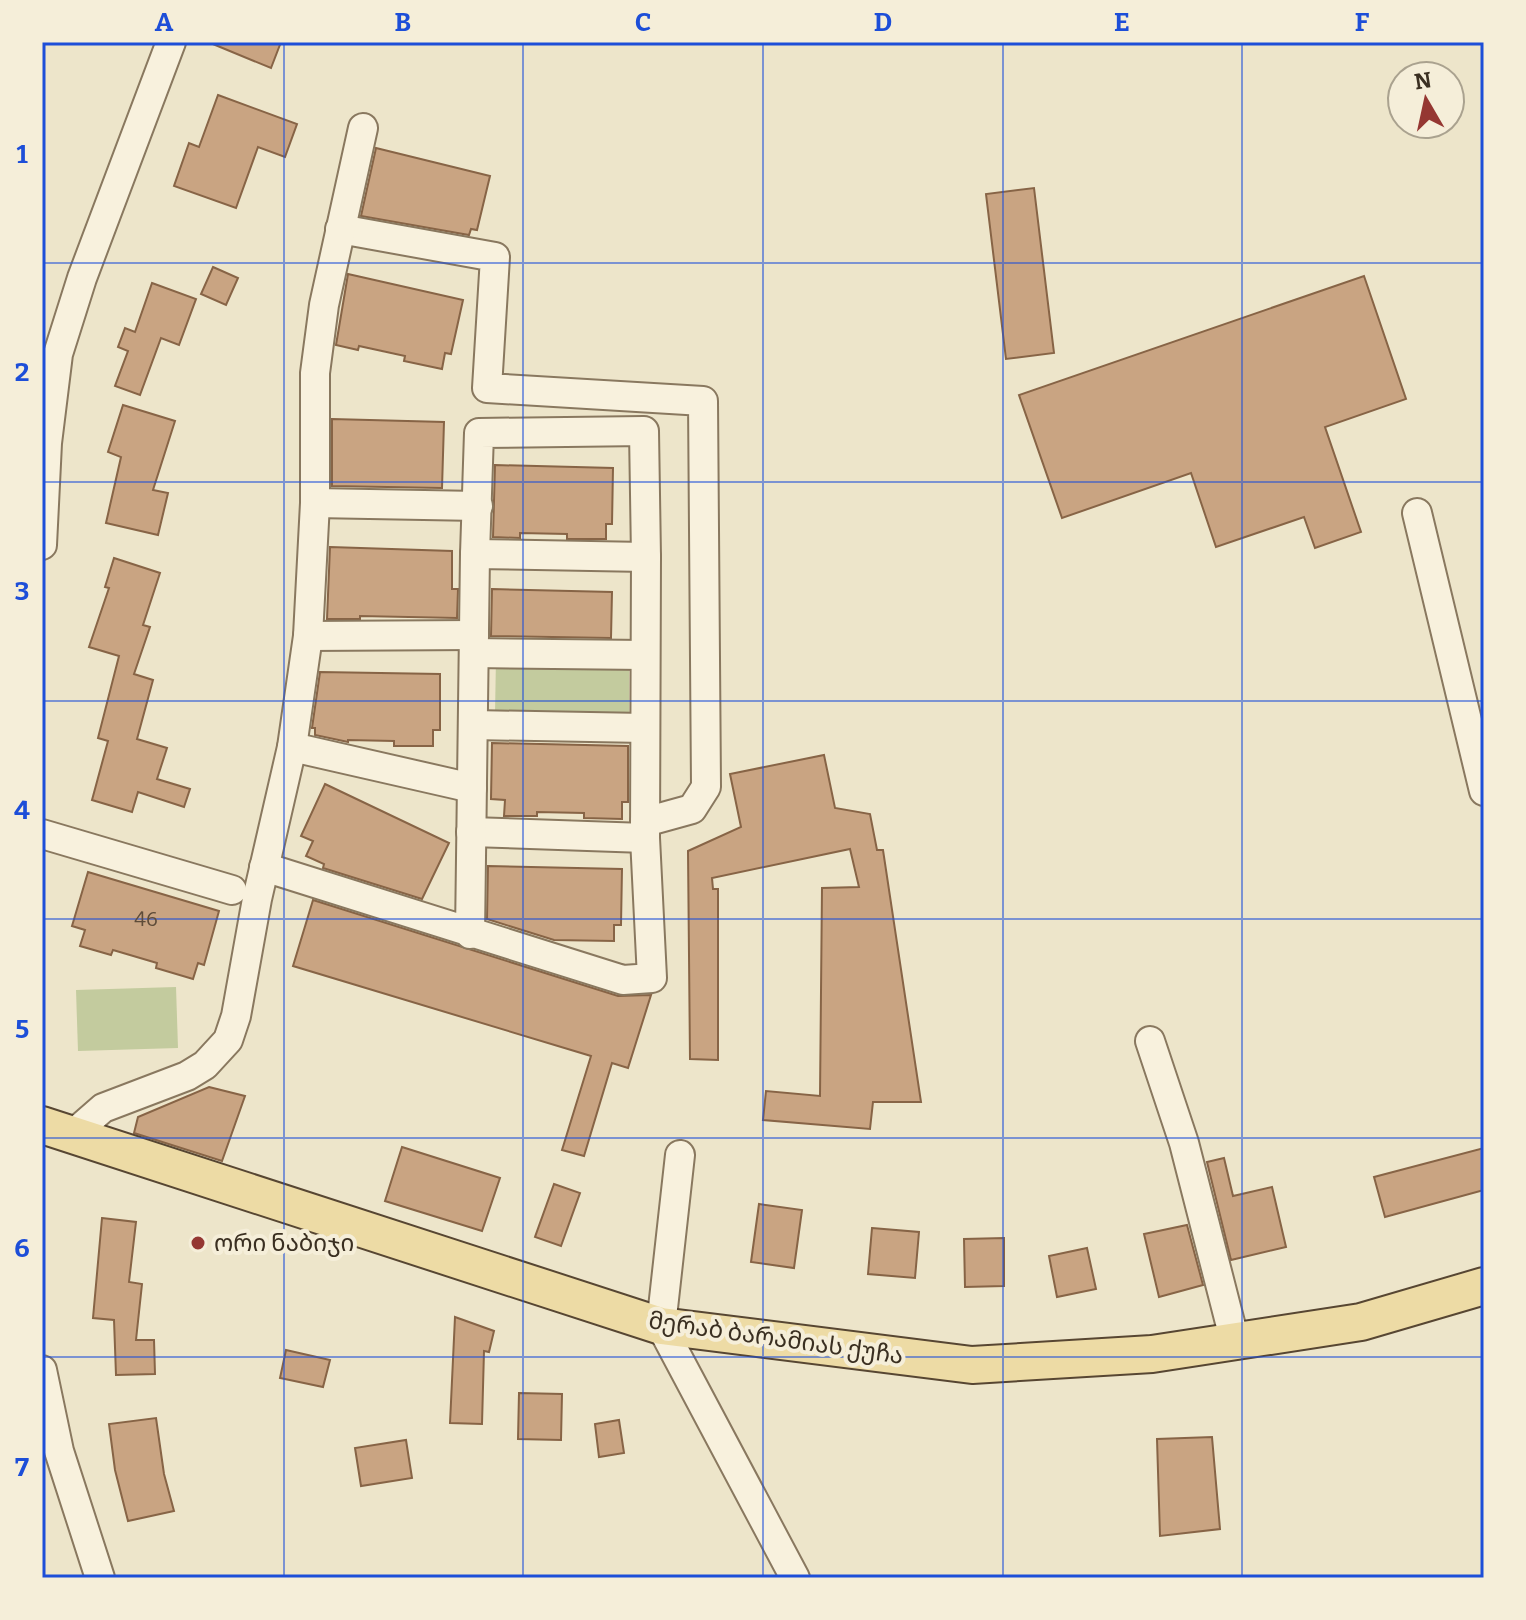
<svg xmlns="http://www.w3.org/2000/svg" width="1526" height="1620" font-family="Bitter,'Noto Sans Georgian',serif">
	<rect width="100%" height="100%" fill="#ede5ca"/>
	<g fill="#c3cb9e">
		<polygon points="496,658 629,660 629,717 495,714"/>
		<polygon points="176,987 178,1048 78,1051 76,990"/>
	</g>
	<g fill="#c9a482" stroke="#876446" stroke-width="2">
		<polygon points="208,42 281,42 271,68"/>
		<polygon points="218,95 297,124 285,157 258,147 236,208 174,186 189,143 199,147"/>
		<polygon points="376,148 490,176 477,230 471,229 469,235 361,216"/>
		<polygon points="1034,188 1054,353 1006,359 986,194"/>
		<polygon points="213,267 238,278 226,305 201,294"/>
		<polygon points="348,274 463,300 451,354 445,353 442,369 404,361 405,356 359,346 358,350 336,345"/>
		<polygon points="1364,276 1406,399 1325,427 1361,532 1315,548 1304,517 1216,547 1191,473 1062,518 1019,395"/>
		<polygon points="152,283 196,299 179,345 161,338 140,395 115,386 128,351 118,347 125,328 135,332"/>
		<polygon points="123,405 175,421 153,490 168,493 158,535 106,523 121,457 108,452"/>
		<polygon points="332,419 444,422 442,488 332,486"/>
		<polygon points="495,465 613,468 612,524 606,524 606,539 567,539 567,534 520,533 520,538 493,537"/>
		<polygon points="330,547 452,551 452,589 458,589 457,618 360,616 360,619 327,619"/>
		<polygon points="114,558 160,573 143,625 150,627 134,674 153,680 137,739 167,748 157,779 190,789 184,807 138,792 132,812 92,800 108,741 98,738 119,656 89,647 109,588 105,587"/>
		<polygon points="492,589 612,592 611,638 491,636"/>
		<polygon points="320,672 440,674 440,730 433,730 433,746 394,746 394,741 348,740 348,742 315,735 315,728 312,728"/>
		<polygon points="492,743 628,746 628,802 622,802 622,819 584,818 584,813 537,812 537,816 504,816 505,800 491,799"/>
		<polygon points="824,755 835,808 870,814 877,850 883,850 921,1102 873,1102 870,1129 763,1120 766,1091 820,1096 822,888 859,887 850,849 712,878 713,889 718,889 718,1060 690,1059 688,851 741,827 730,774"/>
		<polygon points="325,784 449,843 422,899 323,868 324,864 306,856 313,841 301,836"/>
		<polygon points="488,866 622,869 621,925 614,925 614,941 554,940 487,919"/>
		<polygon points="88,872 219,911 204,965 198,963 193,979 156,968 157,963 113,950 111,955 80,946 85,930 72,926"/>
		<polygon points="313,900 618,996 651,995 628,1068 612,1063 584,1156 562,1150 591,1056 293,966"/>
		<polygon points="209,1087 245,1096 222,1161 134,1133 138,1117"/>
		<polygon points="402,1147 500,1178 482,1231 385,1201"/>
		<polygon points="1484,1148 1484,1190 1385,1217 1374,1177"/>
		<polygon points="1224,1158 1233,1196 1272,1187 1286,1247 1231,1260 1207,1162"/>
		<polygon points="554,1184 580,1193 561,1246 535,1237"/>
		<polygon points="759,1204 802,1210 794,1268 751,1262"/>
		<polygon points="102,1218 136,1222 129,1282 142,1284 136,1340 154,1340 155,1374 116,1375 114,1320 93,1318"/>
		<polygon points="1187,1225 1203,1285 1159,1297 1144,1234"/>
		<polygon points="872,1228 919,1232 915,1278 868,1274"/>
		<polygon points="1004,1238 1004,1286 965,1287 964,1239"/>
		<polygon points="1087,1248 1096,1289 1057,1297 1049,1256"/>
		<polygon points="455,1317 494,1331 489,1352 484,1351 482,1424 450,1423"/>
		<polygon points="286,1350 330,1360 323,1387 280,1378"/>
		<polygon points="519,1393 562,1394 561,1440 518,1439"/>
		<polygon points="156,1418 164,1474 174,1511 128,1521 115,1470 109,1424"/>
		<polygon points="619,1420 624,1453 599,1457 595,1424"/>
		<polygon points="1212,1437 1220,1529 1160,1536 1157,1439"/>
		<polygon points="406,1440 412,1478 361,1486 355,1448"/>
	</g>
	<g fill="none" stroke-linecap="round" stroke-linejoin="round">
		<defs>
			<g id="minor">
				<polyline points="340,229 495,257 487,388 703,401 706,787 692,809 645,822"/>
				<polyline points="315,503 478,506"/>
				<polyline points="1417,513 1484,791"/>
				<polyline points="42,545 47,443 58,354 82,278 171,42"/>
				<polyline points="475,554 479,433 644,431 646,557"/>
				<polyline points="308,636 474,635"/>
				<polyline points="474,653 645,655"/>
				<polyline points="473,725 645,728"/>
				<polyline points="292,747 472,788"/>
				<polyline points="471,832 645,838"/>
				<polyline points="42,834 232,890"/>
				<polyline points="264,867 623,980 652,978 645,838 646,557 475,554 470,934"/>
				<polyline points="1150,1041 1184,1143 1235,1342"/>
				<polyline points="72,1135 103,1108 187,1076 205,1065 228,1040 236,1016 257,899 292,747 308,636 315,503 315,373 324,305 363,128"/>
				<polyline points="680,1155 661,1326 795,1578"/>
				<polyline points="42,1370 59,1451 100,1578"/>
			</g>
			<polyline id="major" points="42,1125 661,1326 972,1365 1152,1354 1361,1322 1484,1286"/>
		</defs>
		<use href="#minor" stroke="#89785f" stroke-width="32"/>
		<use href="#major" stroke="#574632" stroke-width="40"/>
		<use href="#minor" stroke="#f8f1dd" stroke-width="28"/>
		<use href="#major" stroke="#eddba5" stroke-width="36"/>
	</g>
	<path fill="none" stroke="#1d4ed8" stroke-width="2" stroke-opacity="0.55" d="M284,42V1578M523,42V1578M763,42V1578M1003,42V1578M1242,42V1578M42,263H1484M42,482H1484M42,701H1484M42,919H1484M42,1138H1484M42,1357H1484"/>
	<circle fill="#953732" stroke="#f5eed9" stroke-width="3" cx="198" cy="1243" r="8"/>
	<g text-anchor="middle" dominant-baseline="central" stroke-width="8" stroke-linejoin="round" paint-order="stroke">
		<g font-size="20" fill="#5e4c39">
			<text x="146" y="919">46</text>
		</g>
		<g font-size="24" fill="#3a2f21" stroke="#f5eed9" text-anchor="start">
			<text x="214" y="1243">ორი ნაბიჯი</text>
		</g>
		<g font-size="24" fill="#3a2f21" stroke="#f5eed9">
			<text transform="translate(776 1338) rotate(8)">მერაბ ბარამიას ქუჩა</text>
		</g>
	</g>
	<rect width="1526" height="1620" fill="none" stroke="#f5eed9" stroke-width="88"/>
	<g transform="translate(1426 100) rotate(351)"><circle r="38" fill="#f5eed9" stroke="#aaa28f" stroke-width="2"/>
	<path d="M0-6L14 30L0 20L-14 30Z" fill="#953732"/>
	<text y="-12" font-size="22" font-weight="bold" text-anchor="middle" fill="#3a2f21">N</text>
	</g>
	<rect x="44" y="44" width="1438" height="1532" fill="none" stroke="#1d4ed8" stroke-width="3"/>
	<g font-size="26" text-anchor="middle" font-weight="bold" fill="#1d4ed8">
		<text x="164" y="31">A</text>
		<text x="403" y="31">B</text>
		<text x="643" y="31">C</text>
		<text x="883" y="31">D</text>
		<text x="1122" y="31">E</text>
		<text x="1362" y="31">F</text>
		<text x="22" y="163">1</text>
		<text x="22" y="381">2</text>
		<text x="22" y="600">3</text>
		<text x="22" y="819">4</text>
		<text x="22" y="1038">5</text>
		<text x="22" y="1257">6</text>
		<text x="22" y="1476">7</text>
	</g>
</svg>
